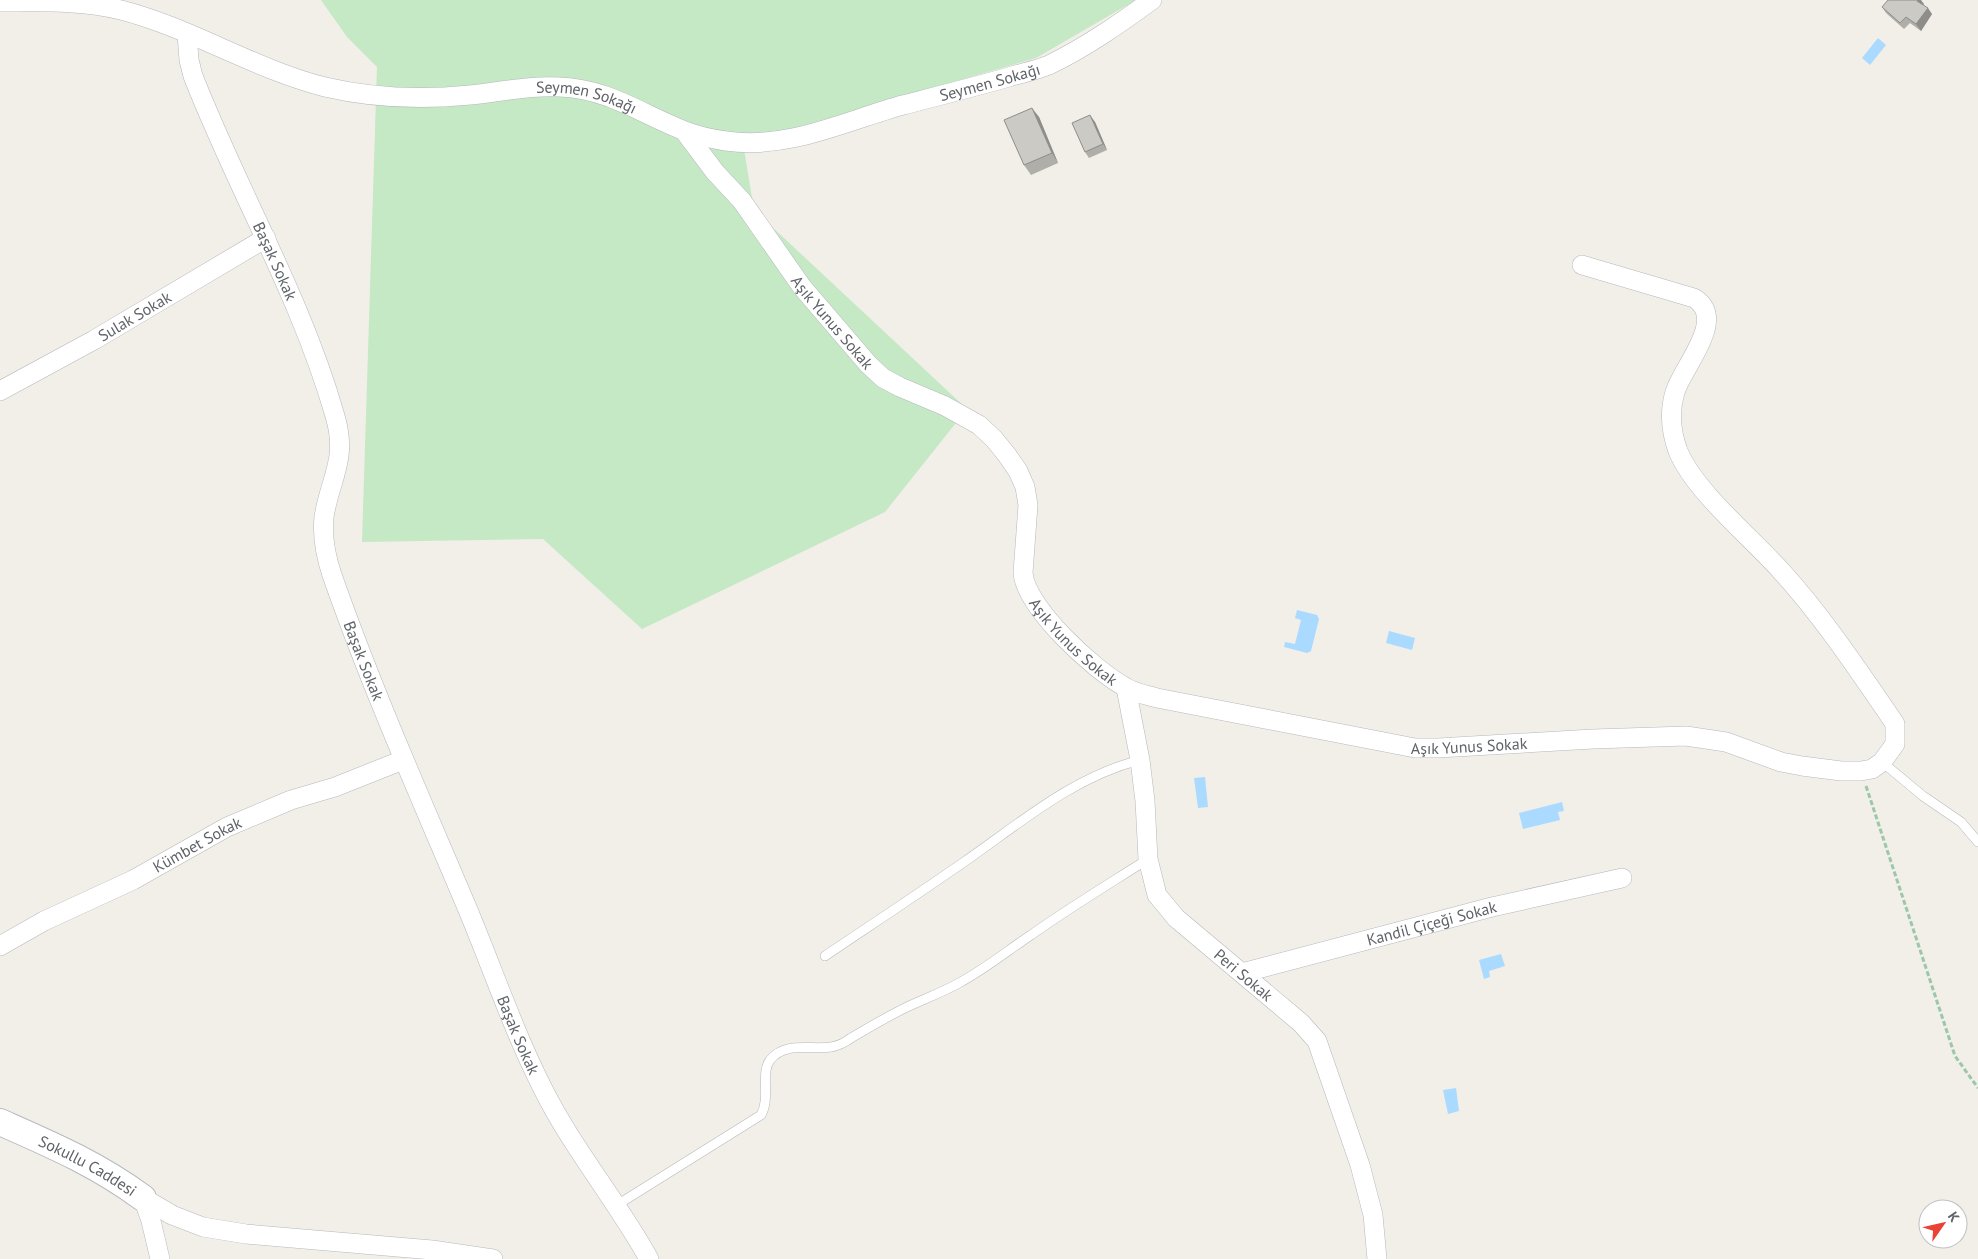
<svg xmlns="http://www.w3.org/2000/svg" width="1978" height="1259" font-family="'PT Sans',sans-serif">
	<rect width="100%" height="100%" fill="#f1efe8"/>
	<polygon fill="#c5e8c5" points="321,0 1136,0 1036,58 743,143 754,210 967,409 885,512 642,629 543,539 362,542 377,67 347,37"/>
	<g fill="#aadaff">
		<polygon points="1878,38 1886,45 1870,65 1862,58"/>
		<polygon points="1297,610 1317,615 1319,619 1311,651 1307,653 1284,647 1285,642 1295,644 1301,620 1295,618"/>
		<polygon points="1389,631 1415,638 1412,650 1386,643"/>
		<polygon points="1205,777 1208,807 1198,808 1194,778"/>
		<polygon points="1562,802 1564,811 1558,812 1560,820 1523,829 1519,813"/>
		<polygon points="1501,954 1505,966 1489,971 1490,977 1484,979 1479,960"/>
		<polygon points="1456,1088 1459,1111 1448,1114 1443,1090"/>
	</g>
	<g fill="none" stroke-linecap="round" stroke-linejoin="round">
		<defs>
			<g id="lane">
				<polyline points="1882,762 1923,796 1961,822 1978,842"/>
				<path d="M825,956C871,925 918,894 964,862C1020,823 1073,777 1140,760"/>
				<path d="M617,1205L761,1115C771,1097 760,1074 770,1060C785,1041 811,1050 831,1047C837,1046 846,1042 851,1038C870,1027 888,1016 907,1007C924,999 943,992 959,983C985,969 1007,951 1031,935C1069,908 1109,884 1148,859"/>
			</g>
			<g id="street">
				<path id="s1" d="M0,2C40,2 81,0 121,10C191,28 254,69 325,87C372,98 421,100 470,95C500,92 530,85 560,87C609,89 641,114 685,131C698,136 712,139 726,141C788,150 845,121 903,105C938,96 974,87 1009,77C1022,73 1037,70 1049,65C1086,47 1119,24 1152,0"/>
				<path id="s2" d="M187,34L189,60L193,76C238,191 301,297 335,416C348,460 330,478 324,517C322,536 326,557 332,575C372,689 421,799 468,910C493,970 514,1032 543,1089C573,1149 617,1201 649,1259"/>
				<path id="s3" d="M685,132L715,172L742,201L802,287L868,364L883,378L900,387L945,406L979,425L994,439L1007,455L1018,471L1025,487L1028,505L1023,573C1026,608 1094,670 1125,687C1134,693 1147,695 1157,698L1415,748H1438L1593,739L1686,736L1726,742L1781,762L1802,766L1841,771H1861L1872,769L1882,762L1895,744V724L1887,712C1854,664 1821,615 1782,572C1752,538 1695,492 1678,451C1671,432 1669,412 1675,392C1683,366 1728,319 1694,298L1582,265"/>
				<path id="s4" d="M0,391L94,340L266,238"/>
				<path id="s5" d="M1126,688L1140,760L1145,801L1148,859L1157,895L1176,918L1301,1023L1317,1041L1360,1165L1373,1215L1377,1259"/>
				<path id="s6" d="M0,946L44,921L133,880L227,827L291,800L335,787L403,760"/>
				<path id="s7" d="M1242,973L1492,907L1622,878"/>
				<polyline points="143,1198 172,1215 203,1227 246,1234 432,1250 493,1259"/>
				<polyline points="143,1198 151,1221 160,1259"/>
			</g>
			<g id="secondary">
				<path id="s8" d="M0,1122C52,1145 97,1164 143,1198"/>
			</g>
		</defs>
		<use href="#lane" stroke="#b5b8bc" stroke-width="10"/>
		<use href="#street" stroke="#b5b8bc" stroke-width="20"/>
		<use href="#secondary" stroke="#b6babf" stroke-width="28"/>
		<polyline stroke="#9cc7a9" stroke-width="3" stroke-dasharray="5 2.5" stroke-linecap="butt" points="1866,786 1955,1056 1978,1088"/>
		<use href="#lane" stroke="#fff" stroke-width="9"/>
		<use href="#street" stroke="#fff" stroke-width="19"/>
		<use href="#secondary" stroke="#fff" stroke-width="26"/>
	</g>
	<g fill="#afaea9">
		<polygon points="1924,4 1923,5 1932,14 1921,31 1910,23 1904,29 1886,13 1882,7"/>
		<polygon points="1039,117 1058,163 1031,175 1024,165"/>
		<polygon points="1095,122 1107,150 1089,158 1085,152"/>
	</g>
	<g fill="#8f8d8a">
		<polygon points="1918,0 1921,0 1924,4 1922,7 1917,1"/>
		<polygon points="1928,8 1932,14 1921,31 1916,24"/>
		<polygon points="1032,108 1039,117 1058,163 1052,153"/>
		<polygon points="1090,115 1095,122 1107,150 1103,144"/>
	</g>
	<g fill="#cccac5" stroke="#8f8d8a">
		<polygon points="1888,0 1918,0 1917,1 1928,8 1916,24 1906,17 1900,23 1882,7"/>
		<polygon points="1032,108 1052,153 1024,165 1004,120"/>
		<polygon points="1090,115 1103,144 1085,152 1072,123"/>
	</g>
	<g text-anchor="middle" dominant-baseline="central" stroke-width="4" stroke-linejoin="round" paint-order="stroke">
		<g font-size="16" fill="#5f6368" stroke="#fff">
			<text stroke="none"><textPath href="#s1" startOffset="1024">Seymen Sokağı</textPath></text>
			<text stroke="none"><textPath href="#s1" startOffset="604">Seymen Sokağı</textPath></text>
			<text stroke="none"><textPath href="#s2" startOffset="245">Başak Sokak</textPath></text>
			<text stroke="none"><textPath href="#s4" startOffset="154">Sulak Sokak</textPath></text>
			<text stroke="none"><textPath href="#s3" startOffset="241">Aşık Yunus Sokak</textPath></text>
			<text stroke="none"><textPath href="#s3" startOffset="675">Aşık Yunus Sokak</textPath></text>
			<text stroke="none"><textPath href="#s2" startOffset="665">Başak Sokak</textPath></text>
			<text stroke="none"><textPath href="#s3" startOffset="1095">Aşık Yunus Sokak</textPath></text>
			<text stroke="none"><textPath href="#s6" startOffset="222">Kümbet Sokak</textPath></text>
			<text stroke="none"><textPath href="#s7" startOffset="196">Kandil Çiçeği Sokak</textPath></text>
			<text stroke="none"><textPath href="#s5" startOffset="328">Peri Sokak</textPath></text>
			<text stroke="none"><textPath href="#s2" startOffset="1070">Başak Sokak</textPath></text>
			<text stroke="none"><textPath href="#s8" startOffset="98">Sokullu Caddesi</textPath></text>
		</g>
	</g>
	<g transform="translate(1943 1224) rotate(56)"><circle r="24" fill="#ffffff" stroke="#bfc1c3"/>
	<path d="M0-4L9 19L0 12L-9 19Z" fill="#ea4335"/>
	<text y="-8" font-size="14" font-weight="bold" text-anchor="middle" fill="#5f6368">K</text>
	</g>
</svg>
